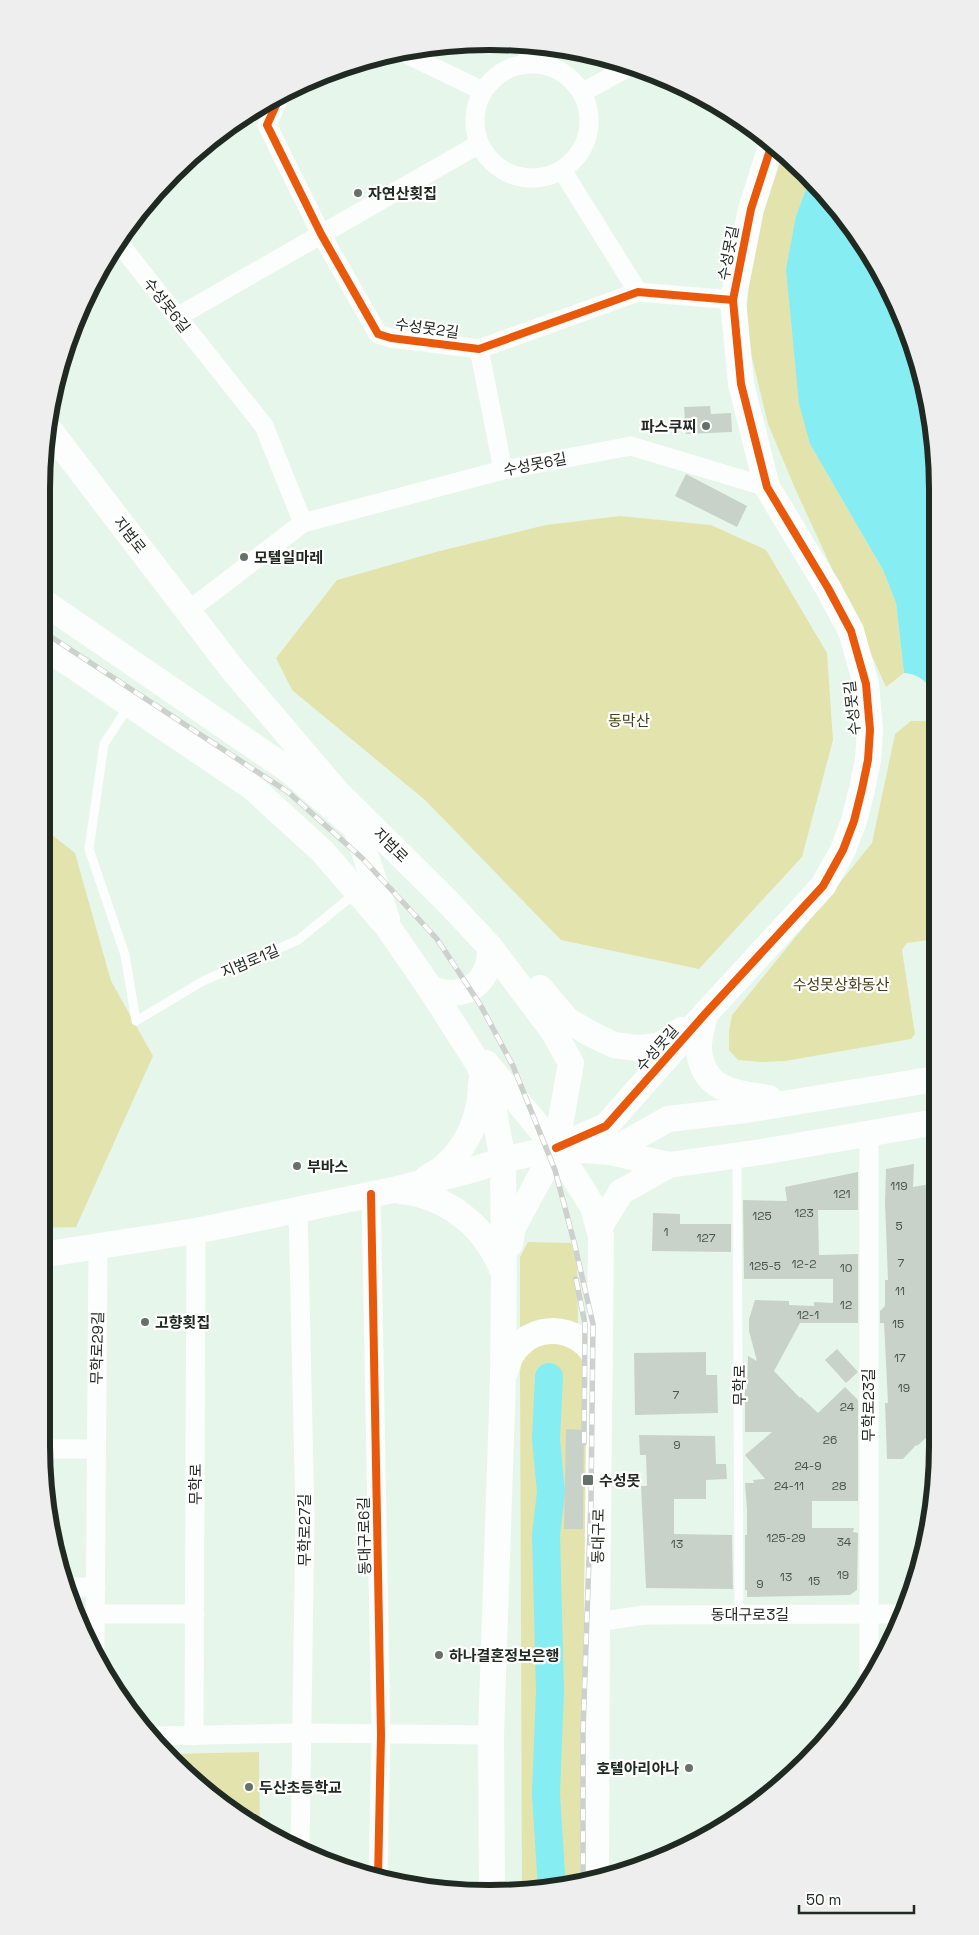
<svg xmlns="http://www.w3.org/2000/svg" width="979" height="1935" font-family="'Space Grotesk','Noto Sans KR',sans-serif">
	<rect width="100%" height="100%" fill="#e7f6eb"/>
	<g fill="#e3e4ad">
		<polygon points="783,154 809,181 796,216 810,444 883,570 896,603 904,673 886,687 794,486 768,424 745,329 753,240 774,172"/>
		<polygon points="620,516 711,525 766,550 827,653 833,740 802,857 699,969 561,940 425,800 292,690 276,658 337,580 436,552 546,525"/>
		<polygon points="911,721 935,721 935,939 907,943 902,950 915,1034 911,1039 785,1061 761,1062 738,1060 729,1050 729,1031 732,1015 872,843 895,734"/>
		<polygon points="42,827 75,853 111,981 153,1056 76,1227 41,1228"/>
		<polygon points="528,1242 571,1243 577,1262 578,1323 537,1324 520,1334 520,1257"/>
		<polygon points="568,1340 588,1369 580,1880 548,1890 522,1889 520,1371 522,1360 535,1344"/>
		<polygon points="259,1752 260,1829 241,1818 172,1754"/>
	</g>
	<path fill="#86edf3" d="M809,181L845,217L904,318L934,431L935,691H931C926,679 916,674 904,673L896,603L883,570L810,444L799,404L786,269L796,216Z"/>
	<g fill="none" stroke-linecap="round" stroke-linejoin="round">
		<polyline stroke="#86edf3" stroke-width="28" points="549,1377 546,1439 551,1492 546,1535 550,1691 546,1794 552,1889"/>
	</g>
	<g fill="#c9d2c8">
		<polygon points="710,406 711,414 731,413 732,432 686,434 684,407"/>
		<polygon points="686,474 747,506 737,527 675,496"/>
		<polygon points="914,1164 913,1187 936,1183 937,1428 917,1446 916,1445 903,1459 887,1459 885,1403 888,1403 884,1323 880,1323 880,1311 885,1306 885,1280 888,1280 885,1203 886,1169"/>
		<polygon points="858,1172 858,1210 818,1210 819,1255 858,1254 858,1323 800,1323 774,1371 800,1398 801,1397 818,1413 845,1387 858,1400 858,1501 812,1501 812,1528 854,1528 853,1532 858,1533 857,1590 850,1595 747,1597 747,1590 745,1590 745,1535 747,1535 747,1510 745,1483 754,1483 753,1480 765,1479 745,1455 772,1432 745,1432 745,1389 747,1389 748,1356 757,1361 749,1331 749,1319 755,1300 789,1301 789,1305 814,1306 814,1302 833,1303 833,1279 744,1279 743,1200 787,1201 785,1187"/>
		<polygon points="653,1213 680,1214 680,1224 731,1224 731,1252 652,1251"/>
		<polygon points="837,1349 858,1372 846,1383 825,1360"/>
		<polygon points="706,1352 706,1375 717,1375 718,1413 635,1415 634,1353"/>
		<polygon points="566,1429 584,1430 583,1529 564,1529"/>
		<polygon points="639,1435 715,1436 716,1464 726,1464 727,1479 706,1480 706,1499 674,1499 674,1534 732,1535 733,1589 646,1588 641,1486 647,1486 646,1455 640,1455"/>
	</g>
	<g fill="none" stroke-linecap="round" stroke-linejoin="round">
		<g stroke="#fbfefc" stroke-width="9">
			<polyline points="128,707 104,744 89,849 125,955 136,1021 203,981 298,940 357,892"/>
			<polyline points="737,1157 739,1615"/>
		</g>
		<g stroke="#fbfefc" stroke-width="19">
			<polyline points="402,52 483,91"/>
			<circle cx="532" cy="121" r="57"/>
			<polyline points="528,64 529,44"/>
			<polyline points="582,93 630,66"/>
			<polyline points="281,94 267,125 321,234 378,334 391,338 479,349 638,292 733,300"/>
			<polyline points="562,170 638,292"/>
			<polyline points="118,242 264,426 303,523 188,611"/>
			<polyline points="177,317 479,144"/>
			<polyline points="479,349 503,470"/>
			<polyline points="303,523 503,470 631,446 767,487"/>
			<polyline points="371,1194 381,1735 378,1878"/>
			<polyline points="298,1209 305,1516 300,1850"/>
			<polyline points="42,1449 95,1449"/>
			<polyline points="65,1587 96,1587"/>
			<polyline points="95,1614 195,1614"/>
			<polyline points="597,1622 644,1615 903,1614"/>
			<polyline points="95,1647 98,1247"/>
			<polyline points="869,1676 869,1134"/>
			<polyline points="153,1736 301,1733 491,1735"/>
			<polyline points="194,1736 196,1231"/>
		</g>
		<g stroke="#fbfefc" stroke-width="26">
			<polyline points="48,428 233,670 337,792 450,904 490,947 553,1031 571,1063 556,1148 513,1227 510,1244"/>
			<polyline points="42,601 290,771 356,828 387,919"/>
			<polyline points="42,645 252,787 323,852 387,926 430,988 479,1065 491,1096 503,1160 504,1274 503,1378 491,1735 492,1888"/>
			<path d="M430,988C464,1002 491,984 490,947"/>
			<polyline points="540,988 567,1020 591,1034 614,1045 637,1048 659,1046 682,1030"/>
			<path d="M705,1014C703,1025 698,1039 699,1049C702,1091 736,1093 769,1098"/>
			<polyline points="486,1063 556,1148 593,1207 601,1236 597,1622 596,1875"/>
			<polyline points="556,1148 606,1126 705,1014 823,886 843,850 854,821 862,789 868,760 870,730 866,684 851,631 828,588 767,487 741,384 733,300 751,209 772,144"/>
			<polyline points="610,1152 668,1119 746,1110 936,1079"/>
			<path d="M426,1179C432,1174 440,1171 446,1165C469,1144 481,1114 481,1083"/>
			<path d="M400,1191C447,1196 484,1225 502,1269"/>
			<polyline points="599,1228 621,1192 669,1165"/>
			<polyline points="41,1255 196,1231 393,1190 472,1170 503,1160 556,1148 610,1152 669,1165 761,1152 936,1122"/>
			<path d="M505,1372C516,1320 582,1317 600,1366"/>
		</g>
		<defs>
			<g id="rail">
				<polyline points="42,631 288,792 362,858 437,939 481,1006 513,1066 555,1170 574,1242 593,1324 591,1501 583,1731 583,1879"/>
				<polyline points="576,1279 585,1324 584,1443"/>
			</g>
		</defs>
		<use href="#rail" stroke="#ccd1cd" stroke-width="5.5"/>
		<use href="#rail" stroke="#fff" stroke-width="4" stroke-dasharray="11" stroke-linecap="butt"/>
		<defs>
			<g id="cycleway">
				<polyline points="281,94 267,125 321,234 378,334 391,338 479,349 638,292 733,300"/>
				<polyline points="556,1148 606,1126 705,1014 823,886 843,850 854,821 862,789 868,760 870,730 866,684 851,631 828,588 767,487 741,384 733,300 751,209 772,144"/>
				<polyline points="371,1194 381,1735 378,1878"/>
			</g>
		</defs>
		<use href="#cycleway" stroke="#fff" stroke-width="11"/>
		<use href="#cycleway" stroke="#e8590c" stroke-width="8"/>
	</g>
	<g fill="#667169" stroke="#fff" stroke-width="2">
		<circle cx="358" cy="193" r="5"/>
		<circle cx="706" cy="426" r="5"/>
		<circle cx="244" cy="557" r="5"/>
		<circle cx="297" cy="1166" r="5"/>
		<circle cx="145" cy="1322" r="5"/>
		<rect x="582" y="1474" width="12" height="12" rx="2.5"/>
		<circle cx="439" cy="1655" r="5"/>
		<circle cx="689" cy="1768" r="5"/>
		<circle cx="249" cy="1787" r="5"/>
	</g>
	<g text-anchor="middle" dominant-baseline="central" stroke-width="4.5" stroke-linejoin="round" paint-order="stroke">
		<g font-size="12" fill="#4a544c">
			<text x="899" y="1186">119</text>
			<text x="842" y="1194">121</text>
			<text x="804" y="1213">123</text>
			<text x="762" y="1216">125</text>
			<text x="899" y="1226">5</text>
			<text x="666" y="1232">1</text>
			<text x="706" y="1238">127</text>
			<text x="901" y="1263">7</text>
			<text x="804" y="1264">12-2</text>
			<text x="765" y="1266">125-5</text>
			<text x="846" y="1268">10</text>
			<text x="900" y="1291">11</text>
			<text x="846" y="1305">12</text>
			<text x="808" y="1315">12-1</text>
			<text x="898" y="1324">15</text>
			<text x="900" y="1358">17</text>
			<text x="904" y="1388">19</text>
			<text x="676" y="1395">7</text>
			<text x="847" y="1407">24</text>
			<text x="830" y="1440">26</text>
			<text x="677" y="1445">9</text>
			<text x="808" y="1466">24-9</text>
			<text x="789" y="1486">24-11</text>
			<text x="839" y="1486">28</text>
			<text x="786" y="1538">125-29</text>
			<text x="844" y="1542">34</text>
			<text x="677" y="1544">13</text>
			<text x="843" y="1575">19</text>
			<text x="786" y="1577">13</text>
			<text x="814" y="1581">15</text>
			<text x="760" y="1584">9</text>
		</g>
		<g font-size="15" font-weight="bold" fill="#202a23" stroke="#fff" text-anchor="start">
			<text x="368" y="193">자연산횟집</text>
			<text x="696" y="426" text-anchor="end">파스쿠찌</text>
			<text x="254" y="557">모텔일마레</text>
			<text x="307" y="1166">부바스</text>
			<text x="155" y="1322">고향횟집</text>
			<text x="599" y="1480">수성못</text>
			<text x="449" y="1655">하나결혼정보은행</text>
			<text x="679" y="1768" text-anchor="end">호텔아리아나</text>
			<text x="259" y="1787">두산초등학교</text>
		</g>
		<g font-size="15" fill="#202a23" stroke="#fff">
			<text transform="translate(728 253) rotate(-79)">수성못길</text>
			<text transform="translate(167 305) rotate(52)">수성못6길</text>
			<text transform="translate(427 328) rotate(8)">수성못2길</text>
			<text transform="translate(535 464) rotate(-11)">수성못6길</text>
			<text transform="translate(130 535) rotate(52)">지범로</text>
			<text transform="translate(852 708) rotate(-96)">수성못길</text>
			<text transform="translate(391 845) rotate(45)">지범로</text>
			<text transform="translate(250 961) rotate(-23)">지범로1길</text>
			<text transform="translate(657 1048) rotate(-49)">수성못길</text>
			<text transform="translate(97 1348) rotate(-89)">무학로29길</text>
			<text transform="translate(739 1385) rotate(-90)">무학로</text>
			<text transform="translate(868 1405) rotate(-90)">무학로23길</text>
			<text transform="translate(195 1484) rotate(-90)">무학로</text>
			<text transform="translate(304 1530) rotate(-90)">무학로27길</text>
			<text transform="translate(364 1536) rotate(-91)">동대구로6길</text>
			<text transform="translate(598 1536) rotate(-89)">동대구로</text>
			<text x="750" y="1614">동대구로3길</text>
		</g>
		<g font-size="15" fill="#423e14" stroke="#fff">
			<text x="629" y="720">동막산</text>
			<text x="841" y="984">수성못상화동산</text>
		</g>
	</g>
	<path d="M0 0H979V1935H0ZM489 50H490A439 439 0 0 1 929 489V1446A439 439 0 0 1 490 1885H489A439 439 0 0 1 50 1446V489A439 439 0 0 1 489 50Z" fill="#edeeed" fill-rule="evenodd"/>
	<path fill="none" stroke="#202a23" stroke-width="6" d="M489 50H490A439 439 0 0 1 929 489V1446A439 439 0 0 1 490 1885H489A439 439 0 0 1 50 1446V489A439 439 0 0 1 489 50Z"/>
	<path d="M799 1905v8h115v-8" fill="none" stroke="#202a23" stroke-width="2.5"/>
	<text x="806" y="1905" font-size="15" fill="#202a23" stroke="#ffffff" stroke-width="4" paint-order="stroke">50 m</text>
</svg>
